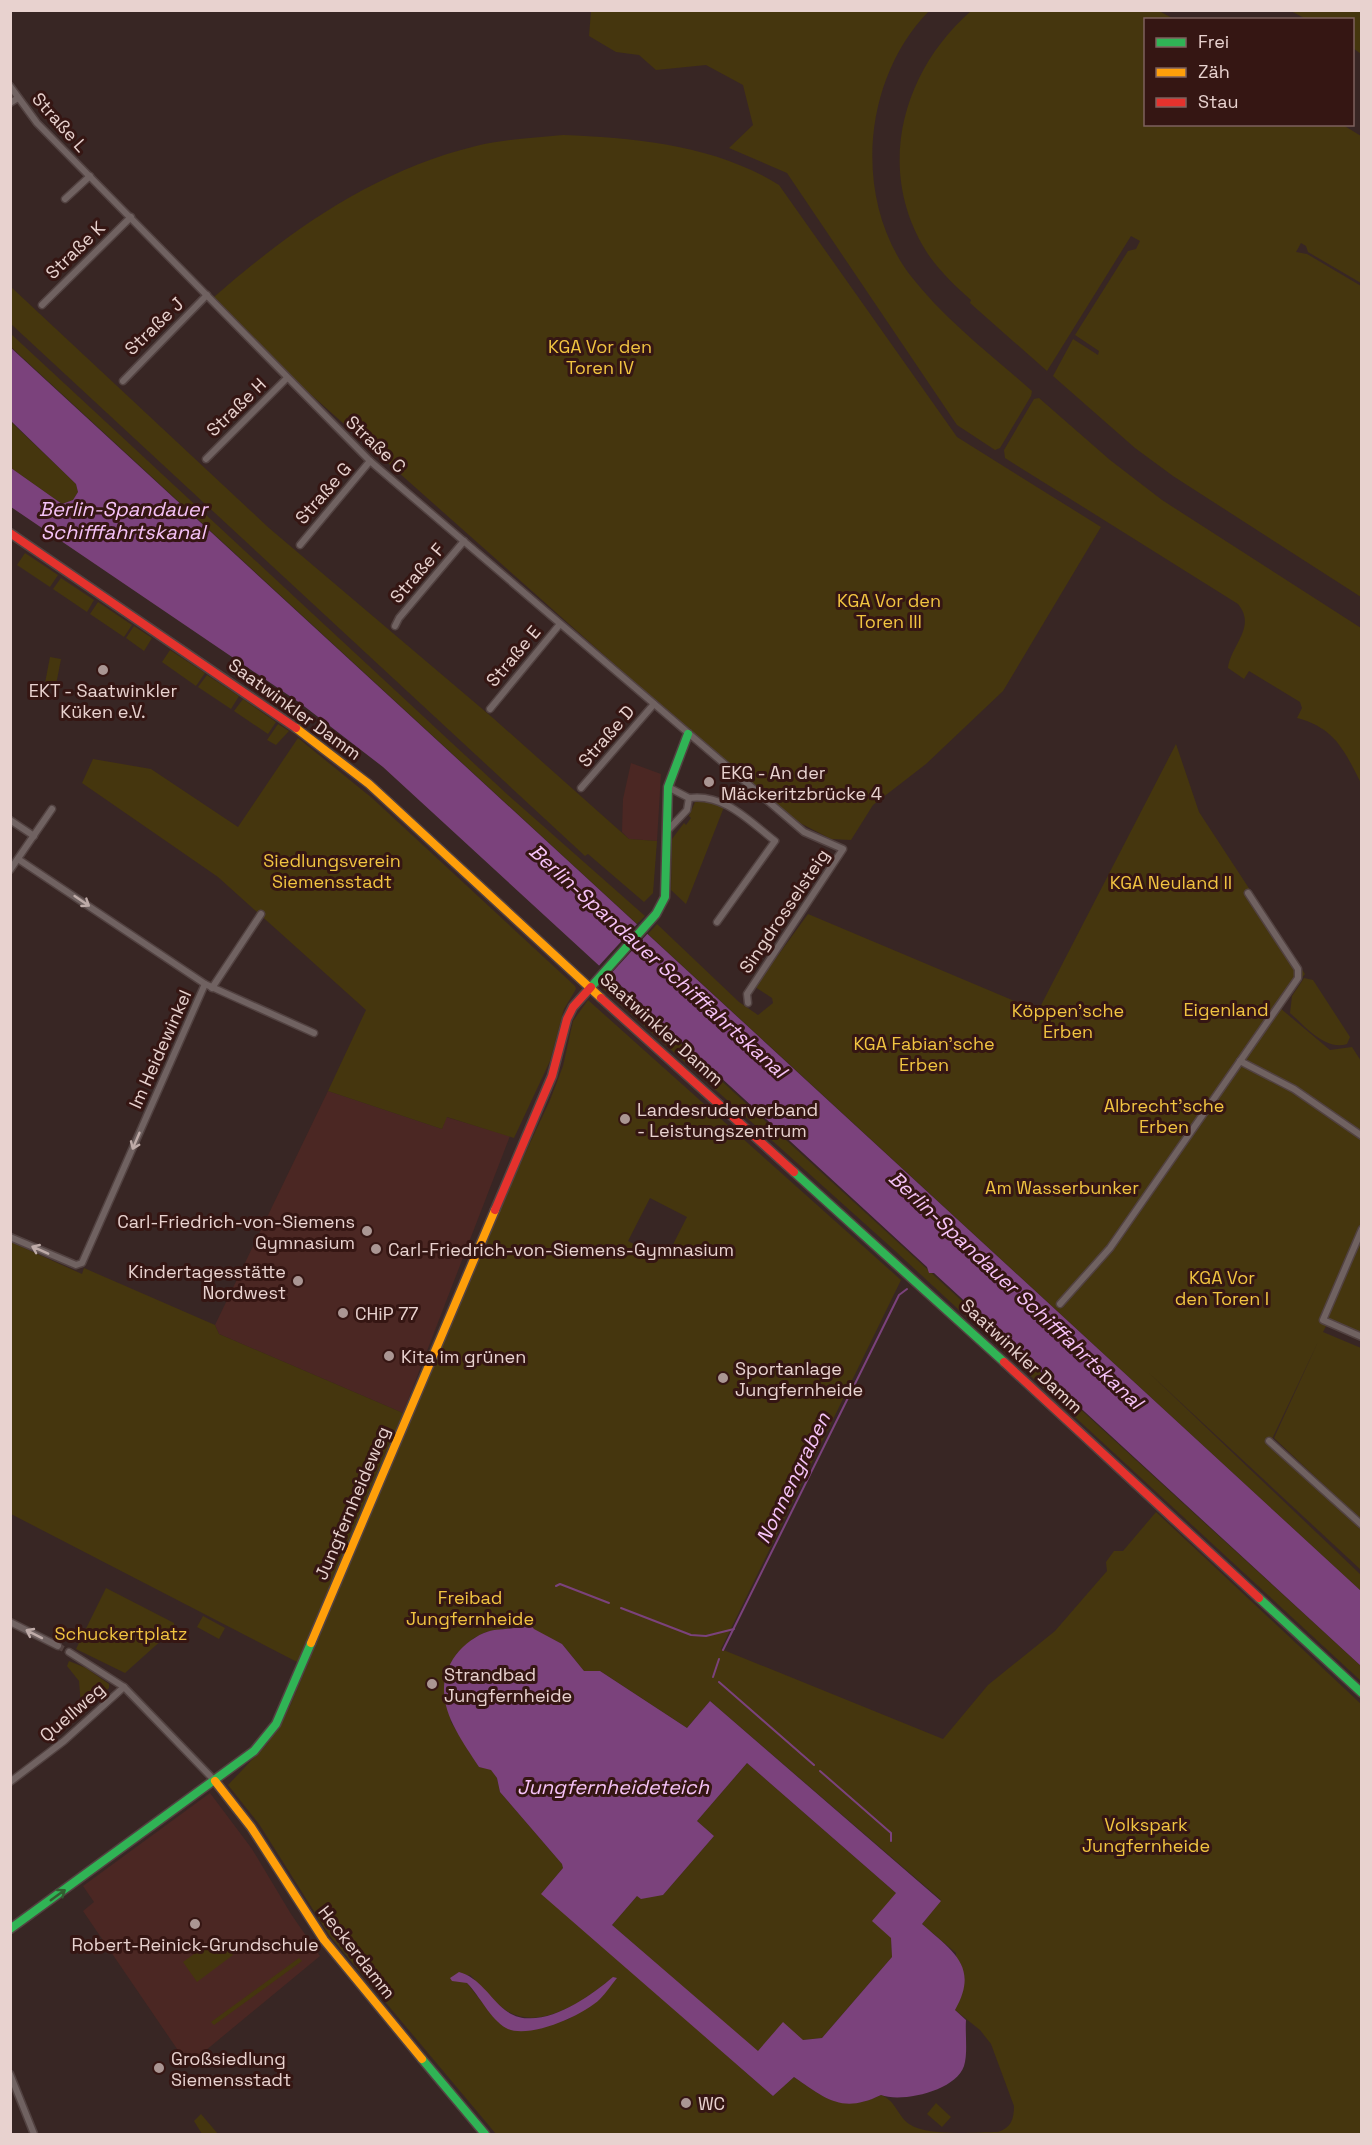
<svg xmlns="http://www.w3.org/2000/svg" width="1372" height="2145" font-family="'Space Grotesk',sans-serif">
	<rect width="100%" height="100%" fill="#382624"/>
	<g fill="#4b2723">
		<polygon points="631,763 661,774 657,841 629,839 622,832 623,799"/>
		<polygon points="328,1091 442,1129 446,1117 510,1136 403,1413 219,1334 215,1325"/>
		<polygon points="210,1793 252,1849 291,1914 320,1956 188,2065 83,1911 94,1902 83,1886"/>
	</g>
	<g fill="#45360e" fill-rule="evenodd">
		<path d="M591,11H929C863,78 852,198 910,275C944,319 990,354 1032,391L1031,396L1000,448L995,450L957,425L787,173L729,148L753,125L743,85L706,65L656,70L639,55L616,52L589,36Z"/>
		<path d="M971,11H1159L1174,19L1146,20V124L1343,125L1361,136V283L1308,252L1306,246L1301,243L1296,252L1307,254L1361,286V597L1173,476L1135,448L1053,376L1073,339L1098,355L1099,351L1075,335L1128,251L1136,249L1140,241L1131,236L1047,371L970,303L971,300C956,287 942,273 930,257C874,175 900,73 971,11Z"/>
		<polygon points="1291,11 1361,11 1361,54 1353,48 1352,20 1306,19"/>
		<path d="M563,135C636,138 715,145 779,185L957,437L1101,527L1003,691L926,764L873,805L851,840L831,839L798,822L695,736L290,376L214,297C292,229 374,171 476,146C504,139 534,138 563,135Z"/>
		<polygon points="10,286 269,528 493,718 629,839 657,841 653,893 644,902 588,854 585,856 11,324"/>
		<polygon points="10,333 508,795 645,916 637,924 11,347"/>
		<path d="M1039,398L1110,460L1162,500L1361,628V783C1344,750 1335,728 1297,718L1302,708L1300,702L1249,671L1244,679L1228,668C1231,645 1257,627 1238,604L1005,458L1004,450L1034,399Z"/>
		<polygon points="10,421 76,484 78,492 73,500 62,504 11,468"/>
		<polygon points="25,553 58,575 50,587 17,565"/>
		<polygon points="61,578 94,600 87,612 53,589"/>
		<polygon points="98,602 132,625 124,637 90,614"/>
		<polygon points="134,626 152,638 144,651 126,638"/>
		<polygon points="170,650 205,673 196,686 162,662"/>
		<polygon points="50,657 61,659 55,690 45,683"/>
		<polygon points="207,675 239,696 231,709 198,687"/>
		<polygon points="243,699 276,722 268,734 234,711"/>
		<polygon points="278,724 289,731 276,745 267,740"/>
		<polygon points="298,738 372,798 575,986 576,989 564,1009 550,1061 514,1138 447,1117 442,1129 328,1091 366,1010 218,877 82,783 93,759 151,769 238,827"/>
		<polygon points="1176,744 1199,812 1305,974 1280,1008 1330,1050 1352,1047 1361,1061 1361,1336 1328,1322 1323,1332 1361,1348 1361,1520 1274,1438 1318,1342 1272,1439 1361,1522 1361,1570 1148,1372 1361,1575 1361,1591 648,934 657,924 739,1002 758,1015 773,1003 772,998 755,987 808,914 1038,1011"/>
		<polygon points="704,800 724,807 686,904 671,890 672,839 684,823 686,825 691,818 689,816 695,802"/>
		<polygon points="608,977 1361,1666 1361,1681 893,1249 600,986"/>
		<path d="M1304,978L1313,980L1350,1037L1347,1044C1325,1051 1305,1026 1290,1013L1292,996Z"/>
		<path d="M588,1000L901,1280L721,1649L943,1739L988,1685L1055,1631L1107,1571L1106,1562L1114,1551H1123L1156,1512L1361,1704V2134H496L329,1935L259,1824L228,1785L268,1743L290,1706L503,1201L550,1100L563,1066L573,1021ZM650,1198L687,1217L665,1260L628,1241ZM525,1626L562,1644L584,1671H600L687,1728L710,1701L941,1900L922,1924L956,1953L955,2010L980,2030L991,2044L1014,2106C1014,2119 1011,2128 998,2132C975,2132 928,2137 909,2124C897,2115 896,2101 881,2095C842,2113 826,2099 794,2077L773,2096L542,1893L563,1868L562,1864L500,1792L497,1778L491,1769L479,1767L451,1722L444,1677L457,1653L474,1638L486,1632ZM470,1975C482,1986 494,2003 507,2011C541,2032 587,1999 613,1977L569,2019L534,2030L492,2015L467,1983L458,1980Z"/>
		<polygon points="11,1242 82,1274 84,1268 215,1325 219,1334 403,1413 299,1663 11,1514"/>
		<polygon points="106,1588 174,1623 174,1629 125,1673 76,1649"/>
		<polygon points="203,1616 225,1628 219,1639 197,1627"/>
		<polygon points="69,1661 86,1668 109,1684 109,1688 86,1709 81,1705 79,1681 67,1666"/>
		<polygon points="747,1763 896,1893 891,1938 892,1957 822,2038 803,2040 758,2052 612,1925 637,1896 663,1895 714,1836 697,1821"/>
		<polygon points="219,1936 233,1955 197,1982 183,1962"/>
		<polygon points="299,1958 302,1961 214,2025 211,2022"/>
		<polygon points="936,2103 951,2117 942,2127 927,2114"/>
		<polygon points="201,2114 218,2134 202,2134 194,2121"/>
	</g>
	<g fill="#7b427c" fill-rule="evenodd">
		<polygon points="10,347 1361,1591 1361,1666 934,1273 929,1273 927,1267 383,767 300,703 11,507 11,468 62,504 73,500 78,492 76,484 11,421"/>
		<path d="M529,1623L534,1629L562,1644L584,1671H600L687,1728L710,1701L941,1901L922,1924C952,1951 980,1966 955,2010L966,2020C965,2034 968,2053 964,2066C956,2091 901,2103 881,2095C842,2114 826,2099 794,2077L773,2096L541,1894L563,1868L562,1864L500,1792L497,1778L491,1770L479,1767C458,1734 429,1698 453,1659C460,1648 472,1638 484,1633C497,1627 518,1631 529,1623ZM747,1763L896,1893L872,1921L891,1938L892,1957L822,2038L803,2040L783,2022L758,2051L612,1925L637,1896L641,1899L663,1895L714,1836L697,1821Z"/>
		<path d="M459,1972C480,1978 489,1997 505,2010C537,2035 588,1998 613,1977L617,1978C611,1985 606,1993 600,1999C583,2016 527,2040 506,2028C490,2019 480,1996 467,1983L452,1981L450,1978Z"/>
	</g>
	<polygon fill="#382624" points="639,922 650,931 606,979 596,969"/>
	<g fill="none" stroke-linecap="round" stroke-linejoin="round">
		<g stroke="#7b427c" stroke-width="2">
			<polyline points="556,1586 560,1584 609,1603"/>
			<polyline points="621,1608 691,1635 706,1636 734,1629"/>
			<polyline points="723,1650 899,1295 907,1289"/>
			<polyline points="713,1677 719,1659"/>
			<polyline points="719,1682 814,1765"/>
			<polyline points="820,1771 891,1833 891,1841"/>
		</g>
		<polyline stroke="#52403e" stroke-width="6" stroke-dasharray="6 3" stroke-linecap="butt" points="58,1646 69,1652"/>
		<defs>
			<g id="street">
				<polyline points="10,86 37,123 370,461 804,832 843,849 747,994 748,1003"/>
				<polyline points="10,103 18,98"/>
				<polyline points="65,199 90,176"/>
				<polyline points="42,305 131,217"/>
				<polyline points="123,381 207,295"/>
				<polyline points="206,459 287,378"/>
				<polyline points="300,545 370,461"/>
				<polyline points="395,626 399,618 464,541"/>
				<polyline points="490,709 560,624"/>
				<polyline points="668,787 689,798"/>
				<polyline points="581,788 654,704"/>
				<path d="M689,798C724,793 749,821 775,841L717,922"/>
				<polyline points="10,820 34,836"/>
				<polyline points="667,831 687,810 689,798"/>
				<polyline points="18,859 205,984 314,1033"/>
				<polyline points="10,870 52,809"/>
				<polyline points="212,988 261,914"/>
				<polyline points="1240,1061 1294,1089 1362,1136"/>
				<polyline points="1362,1229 1323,1320 1362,1337"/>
				<polyline points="10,1237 76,1265 82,1263 205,984"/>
				<polyline points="1060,1304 1110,1248 1298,978 1298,969 1248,893"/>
				<polyline points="1269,1441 1362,1525"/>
				<polyline points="10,1622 58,1646"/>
				<polyline points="69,1652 124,1687 215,1781"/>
				<polyline points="10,1782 64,1741 124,1687"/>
				<polyline points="10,2074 34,2134"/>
			</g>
			<g id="fast">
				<polyline points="591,987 656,914 665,897 668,787 688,734"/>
				<polyline points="794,1172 1004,1362"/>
				<polyline points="1259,1598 1362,1693"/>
				<polyline points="10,1929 254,1751 276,1724 311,1643"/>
				<polyline points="422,2059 485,2134"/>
			</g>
			<g id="slow">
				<polyline points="296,728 369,784 601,998"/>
				<polyline points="311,1643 495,1210"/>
				<polyline points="215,1781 251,1827 324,1940 422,2059"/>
			</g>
			<g id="jam">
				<polyline points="10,533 296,728"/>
				<polyline points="601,998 794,1172"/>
				<polyline points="495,1210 552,1076 567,1019 573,1007 591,987"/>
				<polyline points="1004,1362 1259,1598"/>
			</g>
		</defs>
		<use href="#street" stroke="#524241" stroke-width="9"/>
		<use href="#fast" stroke="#524241" stroke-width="11"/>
		<use href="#slow" stroke="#524241" stroke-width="11"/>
		<use href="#jam" stroke="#524241" stroke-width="11"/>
		<use href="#street" stroke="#706261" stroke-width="6"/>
		<use href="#fast" stroke="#30b455" stroke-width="8"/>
		<use href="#slow" stroke="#ff9f0a" stroke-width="8"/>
		<use href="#jam" stroke="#e5322d" stroke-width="8"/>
	</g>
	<defs><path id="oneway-shaft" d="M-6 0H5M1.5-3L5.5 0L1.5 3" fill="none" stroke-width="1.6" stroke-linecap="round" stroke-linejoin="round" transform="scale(1.5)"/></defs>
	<g stroke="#beaba8">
		<use href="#oneway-shaft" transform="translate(82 901) rotate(34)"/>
		<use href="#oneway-shaft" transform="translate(136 1141) rotate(113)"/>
		<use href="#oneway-shaft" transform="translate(40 1250) rotate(-156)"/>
		<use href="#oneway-shaft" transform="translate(34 1634) rotate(-153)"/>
	</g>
	<use stroke="#335d31" href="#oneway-shaft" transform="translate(58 1895) rotate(-36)"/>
	<g fill="#aa9693" stroke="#351613" stroke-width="2">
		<circle cx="103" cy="670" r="6"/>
		<circle cx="709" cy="782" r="6"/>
		<circle cx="625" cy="1119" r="6"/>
		<circle cx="367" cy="1231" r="6"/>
		<circle cx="376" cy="1249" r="6"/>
		<circle cx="298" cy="1281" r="6"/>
		<circle cx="343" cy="1313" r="6"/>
		<circle cx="389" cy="1356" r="6"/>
		<circle cx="723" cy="1378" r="6"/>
		<circle cx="432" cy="1684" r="6"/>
		<circle cx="195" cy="1924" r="6"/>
		<circle cx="159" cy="2068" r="6"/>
		<circle cx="686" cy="2103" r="6"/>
	</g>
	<g text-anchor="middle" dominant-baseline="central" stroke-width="6" stroke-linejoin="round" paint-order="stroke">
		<g font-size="18" fill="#e8d2cf" stroke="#351613">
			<text transform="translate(60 122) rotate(48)">Straße L</text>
			<text transform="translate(75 250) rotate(-44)">Straße K</text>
			<text transform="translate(154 326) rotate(-44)">Straße J</text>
			<text transform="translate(236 407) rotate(-44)">Straße H</text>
			<text transform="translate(376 444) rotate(43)">Straße C</text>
			<text transform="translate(323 493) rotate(-49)">Straße G</text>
			<text transform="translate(417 573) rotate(-49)">Straße F</text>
			<text transform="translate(513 656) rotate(-50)">Straße E</text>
			<text transform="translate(295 709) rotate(36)">Saatwinkler Damm</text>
			<text transform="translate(606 736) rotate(-49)">Straße D</text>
			<text transform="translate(784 911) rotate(-56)">Singdrosselsteig</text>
			<text transform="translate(662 1029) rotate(42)">Saatwinkler Damm</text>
			<text transform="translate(160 1049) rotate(-66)">Im Heidewinkel</text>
			<text transform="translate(1022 1356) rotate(43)">Saatwinkler Damm</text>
			<text transform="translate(352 1503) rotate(-67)">Jungfernheideweg</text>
			<text transform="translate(72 1712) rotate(-41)">Quellweg</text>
			<text transform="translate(357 1952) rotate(52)">Heckerdamm</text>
		</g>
		<g font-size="18" fill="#f1c441" stroke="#351613">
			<text x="600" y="346">KGA Vor den<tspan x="600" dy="21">Toren IV</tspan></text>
			<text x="889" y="600">KGA Vor den<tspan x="889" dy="21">Toren III</tspan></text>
			<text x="332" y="860">Siedlungsverein<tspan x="332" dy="21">Siemensstadt</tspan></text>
			<text x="1171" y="882">KGA Neuland II</text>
			<text x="1226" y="1009">Eigenland</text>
			<text x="1068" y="1010">Köppen'sche<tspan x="1068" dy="21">Erben</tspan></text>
			<text x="924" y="1043">KGA Fabian'sche<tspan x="924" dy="21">Erben</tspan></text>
			<text x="1164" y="1105">Albrecht'sche<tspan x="1164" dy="21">Erben</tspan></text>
			<text x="1062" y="1187">Am Wasserbunker</text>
			<text x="1222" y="1277">KGA Vor<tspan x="1222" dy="21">den Toren I</tspan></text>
			<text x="470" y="1597">Freibad<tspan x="470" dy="21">Jungfernheide</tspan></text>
			<text x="121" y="1633">Schuckertplatz</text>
			<text x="1146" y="1824">Volkspark<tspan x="1146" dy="21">Jungfernheide</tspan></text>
		</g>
		<g font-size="18" fill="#e8d2cf" stroke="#351613" text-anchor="start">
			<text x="103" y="690" text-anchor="middle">EKT - Saatwinkler<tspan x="103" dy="21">Küken e.V.</tspan></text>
			<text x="721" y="772">EKG - An der<tspan x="721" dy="21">Mäckeritzbrücke 4</tspan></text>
			<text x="637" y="1109">Landesruderverband<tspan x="637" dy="21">- Leistungszentrum</tspan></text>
			<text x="355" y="1221" text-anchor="end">Carl-Friedrich-von-Siemens<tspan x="355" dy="21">Gymnasium</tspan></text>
			<text x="388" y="1249">Carl-Friedrich-von-Siemens-Gymnasium</text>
			<text x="286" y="1271" text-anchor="end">Kindertagesstätte<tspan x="286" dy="21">Nordwest</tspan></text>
			<text x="355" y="1313">CHiP 77</text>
			<text x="401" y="1356">Kita im grünen</text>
			<text x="735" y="1368">Sportanlage<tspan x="735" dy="21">Jungfernheide</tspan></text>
			<text x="444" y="1674">Strandbad<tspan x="444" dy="21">Jungfernheide</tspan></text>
			<text x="195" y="1944" text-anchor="middle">Robert-Reinick-Grundschule</text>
			<text x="171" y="2058">Großsiedlung<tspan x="171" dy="21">Siemensstadt</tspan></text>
			<text x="698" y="2103">WC</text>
		</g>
		<g font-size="20" font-style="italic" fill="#f6c3f8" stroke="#351613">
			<text x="123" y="509">Berlin-Spandauer<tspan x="123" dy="23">Schifffahrtskanal</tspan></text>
			<text transform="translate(658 961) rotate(42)">Berlin-Spandauer Schifffahrtskanal</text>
			<text transform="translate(1016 1290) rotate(43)">Berlin-Spandauer Schifffahrtskanal</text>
			<text transform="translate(793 1478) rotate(-64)">Nonnengraben</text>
			<text x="613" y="1787">Jungfernheideteich</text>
		</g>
	</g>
	<rect width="1372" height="2145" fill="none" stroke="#e8d2cf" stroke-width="24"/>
	<rect x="1144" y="18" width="210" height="108" fill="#351613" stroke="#7d615e" stroke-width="1.5"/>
	<rect x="1156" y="38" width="30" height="9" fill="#30b455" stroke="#7d615e" stroke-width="1.5"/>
	<text x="1198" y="48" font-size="18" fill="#e8d2cf">Frei</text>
	<rect x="1156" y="68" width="30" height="9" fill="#ff9f0a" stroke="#7d615e" stroke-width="1.5"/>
	<text x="1198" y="78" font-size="18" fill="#e8d2cf">Zäh</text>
	<rect x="1156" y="98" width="30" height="9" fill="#e5322d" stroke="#7d615e" stroke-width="1.5"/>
	<text x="1198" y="108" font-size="18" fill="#e8d2cf">Stau</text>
</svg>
